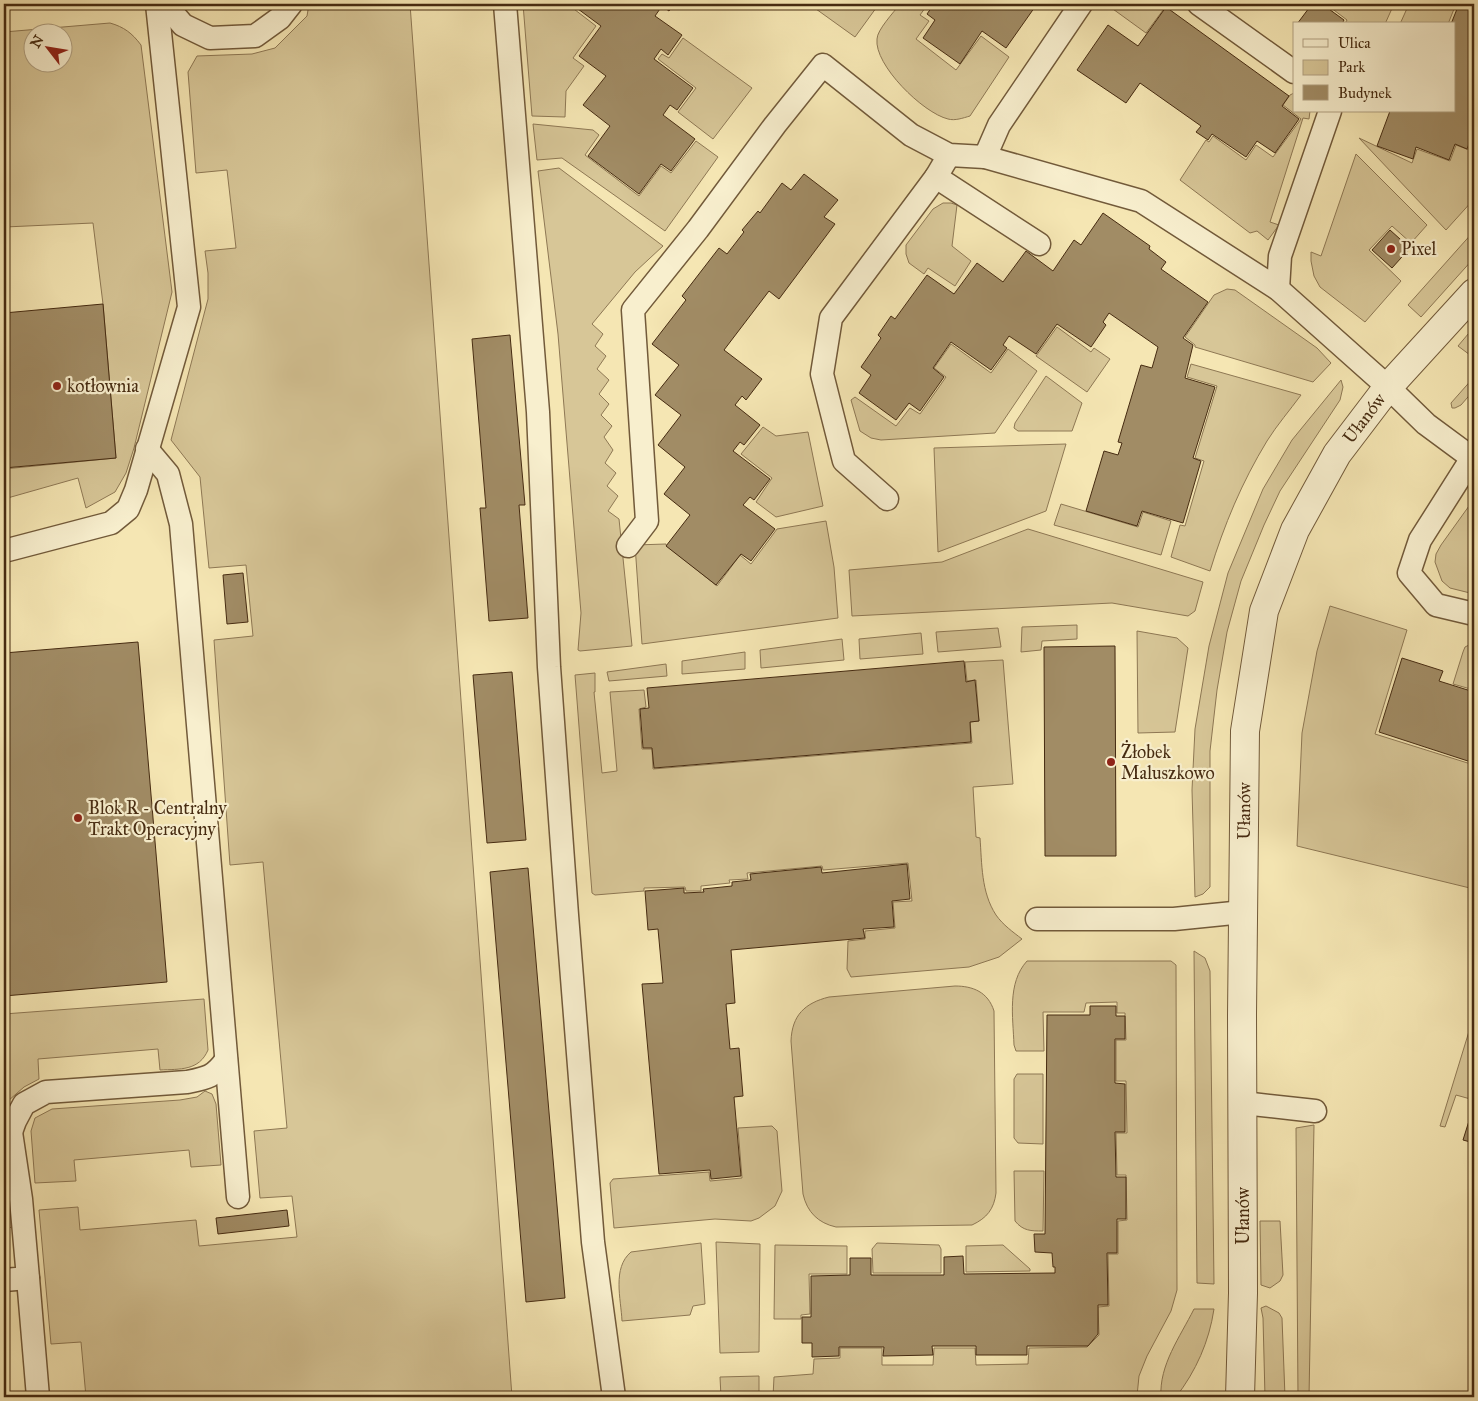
<svg xmlns="http://www.w3.org/2000/svg" width="1478" height="1401" font-family="'IM FELL Great Primer',serif">
	<rect width="100%" height="100%" fill="#f5e6b3"/>
	<filter id="stains"><feTurbulence type="fractalNoise" baseFrequency=".004" numOctaves="4"/><feColorMatrix values="0 0 0 0 .2 0 0 0 0 .09 0 0 0 0 .02 0 0 0 .5 -.17"/></filter>
	<radialGradient id="worn" r=".72"><stop offset=".6" stop-color="#630" stop-opacity="0"/><stop offset="1" stop-color="#630" stop-opacity=".3"/></radialGradient>
	<g fill="#d7c697" stroke="#8e7854" fill-rule="evenodd">
		<polygon points="309,4 410,4 512,1397 86,1397 81,1342 51,1344 39,1210 78,1207 80,1230 196,1220 199,1246 297,1237 292,1196 260,1198 254,1131 287,1128 263,862 230,865 214,640 253,636 246,565 209,568 200,477 171,440 208,299 208,273 205,251 236,248 227,170 196,173 188,72 197,56 252,54 275,48 307,16"/>
		<polygon points="523,4 571,4 570,6 596,26 573,58 584,66 566,91 565,117 532,116"/>
		<polygon points="820,4 879,4 855,37 816,9"/>
		<path d="M900,4H928L920,15L929,21L916,39L956,70L981,36L1009,57L970,116C963,118 955,121 948,119C923,113 874,65 877,39C877,30 894,12 900,4Z"/>
		<polygon points="1106,4 1165,4 1166,6 1146,33"/>
		<polygon points="1326,4 1394,4 1385,24 1345,24 1347,20"/>
		<polygon points="1409,4 1456,4 1448,24 1400,24"/>
		<path d="M110,23C124,27 132,33 141,45L172,292L134,448L126,473L115,492L86,508L78,478L4,499V469L116,458L103,304L93,223L5,227L4,32ZM32,32H62V62H32Z"/>
		<polygon points="683,38 752,88 713,139 678,112 696,88 658,59 662,54 669,58"/>
		<polygon points="1294,93 1294,111 1310,111 1309,119 1303,118 1270,222 1279,225 1268,240 1257,231 1250,233 1180,180 1206,140 1209,142 1213,136 1246,160 1256,145 1273,157 1301,119 1283,105 1290,95"/>
		<polygon points="533,124 593,130 599,135 585,155 639,196 661,166 671,173 696,141 718,157 665,231 562,158 537,160"/>
		<polygon points="1474,134 1474,199 1446,230 1359,138 1412,163 1417,149 1450,161 1456,145 1469,150"/>
		<polygon points="1356,154 1427,225 1411,243 1392,226 1369,250 1401,281 1365,322 1320,287 1314,276 1311,261 1311,252 1321,256"/>
		<polygon points="559,168 663,246 635,272 592,324 603,334 595,346 606,356 597,369 609,380 599,394 609,404 601,415 612,426 604,437 613,450 605,463 616,473 607,486 618,496 608,511 619,519 632,646 580,651 578,650 581,613 558,334 538,171"/>
		<polygon points="943,203 951,203 957,205 952,246 971,261 955,286 928,268 924,274 909,263 906,254 906,245 933,209"/>
		<polygon points="1474,231 1474,258 1421,317 1408,305"/>
		<polygon points="1227,289 1235,290 1317,348 1331,363 1313,382 1195,347 1195,345 1185,337 1214,295"/>
		<polygon points="1057,327 1091,352 1094,348 1110,359 1087,392 1036,356"/>
		<polygon points="1474,327 1474,358 1458,346"/>
		<polygon points="951,344 991,373 1008,349 1037,371 995,433 881,440 871,438 860,431 851,400 855,397 896,426 910,408 920,414 946,377 934,368"/>
		<path d="M1191,364L1301,395C1290,410 1277,425 1267,441C1242,482 1224,525 1210,571L1171,557L1180,525L1185,526L1204,461L1195,458L1217,386L1187,377Z"/>
		<polygon points="1046,376 1082,403 1072,431 1018,431 1014,428 1015,423"/>
		<polygon points="1474,377 1474,390 1461,405 1455,408 1452,408 1451,403"/>
		<polygon points="1341,380 1343,387 1340,400 1280,491 1264,525 1241,581 1227,632 1217,690 1210,751 1210,887 1203,894 1195,897 1192,790 1195,729 1209,646 1228,573 1263,489 1292,440"/>
		<polygon points="763,427 776,436 808,432 823,506 776,517 756,502 772,478 741,454"/>
		<polygon points="1066,444 1046,511 938,552 934,448"/>
		<polygon points="1474,499 1474,594 1450,588 1442,581 1435,562 1436,554 1441,545"/>
		<polygon points="1061,504 1138,527 1143,512 1171,521 1161,555 1054,525"/>
		<polygon points="826,521 834,567 838,618 642,644 635,545 666,544 666,545 717,586 740,555 751,564 777,529"/>
		<polygon points="1028,529 1203,582 1195,611 1188,616 1112,603 852,616 849,570 942,562"/>
		<polygon points="1330,606 1407,630 1375,734 1474,765 1474,889 1297,846 1302,733 1317,651"/>
		<polygon points="1077,625 1077,639 1042,641 1041,650 1021,652 1022,627"/>
		<polygon points="998,628 1001,647 938,652 936,632"/>
		<polygon points="1137,631 1177,638 1188,648 1175,732 1138,733"/>
		<polygon points="921,633 923,654 860,659 859,639"/>
		<polygon points="842,639 844,660 761,668 760,650"/>
		<polygon points="1469,645 1474,646 1474,690 1453,684 1463,652 1465,647"/>
		<polygon points="745,652 745,669 682,674 682,661"/>
		<path d="M1003,660L1013,784L973,787L976,837L980,838C982,864 981,892 996,915C1003,925 1013,932 1022,939L999,957L969,967L851,977L847,969L848,941L865,939V931L895,928L893,902L912,901L908,863L823,870L822,866L747,873L748,879L729,880L730,883L701,886V891H686L685,887L644,888V891L595,895L592,893L575,675L595,673V692H594L602,773L617,771L610,692L644,690L646,707L639,709L642,749H652L653,769L972,743L970,722L979,721L976,680L967,681L965,662Z"/>
		<polygon points="666,664 667,676 609,681 607,672"/>
		<polygon points="1194,951 1205,958 1210,971 1214,1284 1197,1283"/>
		<path d="M1027,961H1171L1176,965L1177,1290L1171,1311L1147,1356L1139,1376L1137,1396L773,1397L774,1377L813,1374L814,1359L840,1358V1348H882V1365H933L934,1348H975L976,1365L1028,1364L1029,1348L1087,1347L1099,1335L1098,1307L1109,1306L1108,1254H1118V1221L1127,1220L1126,1175H1117L1116,1133H1127L1126,1081H1116V1040H1126L1125,1013H1117V1002L1086,1003L1084,1012H1043L1044,1051H1016L1014,1045C1013,1017 1007,983 1027,961Z"/>
		<path d="M955,986C973,986 988,992 994,1011L996,1193C994,1209 987,1218 972,1225L836,1227C818,1223 807,1212 803,1194L791,1041C792,1015 805,1003 829,997Z"/>
		<path d="M204,999L208,1050C199,1071 180,1069 160,1070L158,1049L38,1059L39,1079L24,1087L8,1101L4,1097V1014Z"/>
		<polygon points="1474,1015 1474,1100 1456,1095 1445,1127 1440,1126"/>
		<polygon points="1017,1074 1043,1074 1043,1144 1018,1143 1014,1138 1014,1079"/>
		<polygon points="205,1091 212,1094 216,1104 221,1165 191,1167 189,1150 74,1160 76,1181 35,1183 31,1131 35,1118 52,1109 180,1100 197,1097"/>
		<polygon points="1314,1125 1309,1397 1298,1397 1296,1128"/>
		<polygon points="772,1126 777,1131 782,1191 775,1206 759,1218 751,1221 715,1219 614,1228 610,1183 613,1179 709,1172 710,1181 742,1178 738,1128"/>
		<polygon points="4,1145 16,1227 4,1228"/>
		<path d="M1014,1171H1044L1043,1231C1031,1231 1023,1231 1015,1221Z"/>
		<polygon points="1260,1221 1280,1221 1283,1275 1280,1281 1270,1288 1261,1285"/>
		<polygon points="716,1242 760,1244 759,1352 720,1353"/>
		<path d="M701,1243L705,1304L693,1306L690,1315L622,1321C621,1299 612,1268 631,1252Z"/>
		<polygon points="877,1243 939,1245 941,1249 941,1273 873,1273 872,1249"/>
		<polygon points="775,1245 847,1246 847,1274 809,1274 810,1314 801,1315 801,1319 774,1319"/>
		<polygon points="1003,1245 1030,1269 1030,1271 966,1272 966,1246"/>
		<polygon points="1266,1306 1279,1313 1282,1318 1285,1397 1265,1397 1263,1318 1261,1308"/>
		<path d="M1194,1309H1214C1209,1342 1196,1371 1176,1397H1161C1159,1365 1180,1337 1194,1309Z"/>
		<polygon points="759,1376 759,1397 721,1397 720,1377"/>
	</g>
	<g fill="#a18c65" stroke="#462b11">
		<polygon points="576,4 674,4 669,11 662,6 655,16 682,35 668,55 661,49 654,59 693,88 677,110 670,105 663,115 695,139 671,171 661,164 639,194 588,156 610,126 583,105 606,76 579,56 601,26 574,6"/>
		<polygon points="934,4 1037,4 1006,48 982,31 960,64 923,38 935,20 927,14"/>
		<polygon points="1312,4 1322,4 1344,20 1342,24 1297,24"/>
		<polygon points="1459,4 1474,4 1474,131 1467,149 1455,144 1449,160 1416,147 1413,159 1377,146 1390,111 1454,111 1454,24 1451,24"/>
		<polygon points="1166,7 1289,96 1282,106 1299,119 1275,153 1257,141 1246,157 1212,134 1208,140 1196,132 1201,126 1140,83 1126,103 1077,70 1108,25 1138,46"/>
		<polygon points="804,174 838,200 824,217 835,224 779,299 769,291 724,350 762,379 746,400 742,396 735,405 760,425 744,445 740,442 733,451 770,479 754,500 750,497 743,505 775,529 751,561 741,554 716,585 666,546 690,515 664,494 685,467 658,445 681,415 655,395 679,365 652,344 686,300 682,296 719,248 727,254 744,232 742,230 758,211 760,213 782,183 791,190"/>
		<polygon points="1103,213 1150,246 1149,249 1166,262 1161,269 1208,302 1183,338 1193,345 1185,378 1215,387 1193,458 1201,461 1183,523 1142,511 1137,526 1086,511 1104,451 1118,455 1122,443 1118,442 1141,365 1152,368 1158,347 1109,313 1103,322 1106,325 1091,347 1057,324 1036,354 1009,336 1003,345 1007,348 991,370 951,342 933,368 944,377 920,411 909,403 896,420 859,393 871,375 861,367 881,338 878,335 891,316 895,319 927,275 954,294 977,263 1003,282 1026,251 1053,271 1074,240 1081,245"/>
		<polygon points="1390,230 1410,248 1392,268 1372,250"/>
		<polygon points="103,304 116,458 4,468 4,313"/>
		<polygon points="510,335 525,505 519,505 528,618 489,621 480,508 486,508 472,339"/>
		<polygon points="243,573 248,622 227,624 223,575"/>
		<polygon points="138,642 167,982 4,996 4,653"/>
		<polygon points="1115,646 1116,856 1045,856 1044,647"/>
		<polygon points="1402,658 1443,671 1439,681 1474,692 1474,763 1379,732"/>
		<polygon points="964,661 966,682 975,680 979,721 970,722 971,742 654,768 652,748 643,748 640,709 649,708 647,688"/>
		<polygon points="512,672 526,840 487,843 473,675"/>
		<polygon points="907,864 910,899 892,901 894,927 863,929 865,938 731,950 735,1003 726,1004 730,1049 739,1048 743,1096 734,1097 741,1176 711,1179 710,1170 659,1174 642,984 663,983 658,929 648,930 645,891 684,888 684,893 704,892 703,889 732,886 732,882 751,880 750,874 821,867 822,873"/>
		<polygon points="528,868 565,1298 526,1302 490,872"/>
		<polygon points="1090,1006 1116,1006 1116,1016 1125,1016 1125,1039 1115,1039 1115,1083 1125,1084 1125,1132 1115,1132 1116,1177 1126,1177 1126,1219 1117,1219 1117,1253 1107,1253 1108,1305 1098,1305 1098,1334 1088,1346 1027,1346 1027,1355 976,1355 976,1346 932,1346 933,1355 883,1356 884,1347 839,1347 839,1356 812,1357 812,1343 802,1343 802,1317 811,1317 811,1276 850,1275 850,1258 871,1258 871,1275 944,1275 944,1257 963,1256 964,1274 1055,1273 1055,1267 1053,1267 1052,1253 1035,1252 1034,1234 1045,1234 1047,1015 1090,1015"/>
		<polygon points="1474,1105 1474,1143 1463,1140"/>
		<polygon points="287,1210 289,1226 218,1234 216,1218"/>
	</g>
	<g fill="none" stroke-linecap="round" stroke-linejoin="round">
		<defs>
			<g id="service">
				<polyline points="165,4 183,25 210,38 255,36 280,18 291,4"/>
				<polyline points="505,4 538,412 549,667 567,915 593,1242 614,1397"/>
				<polyline points="1199,4 1294,72"/>
				<polyline points="985,157 999,125 1081,4"/>
				<polyline points="936,177 1039,244"/>
				<polyline points="1278,289 1280,256 1330,111"/>
				<polyline points="147,449 168,474 181,524 238,1197"/>
				<polyline points="1472,458 1420,540 1409,573 1436,605 1474,614"/>
				<polyline points="887,499 844,461 822,374 831,318 936,177 949,155"/>
				<polyline points="628,546 647,521 633,310 698,229 775,125 823,65 911,135 949,155 985,157 1141,201 1278,289 1388,387 1426,424 1472,458 1474,456"/>
				<polyline points="4,551 111,523 128,509 136,490 189,307 157,4"/>
				<polyline points="1037,919 1174,919 1243,912"/>
				<polyline points="1243,1103 1315,1111"/>
				<polyline points="4,1123 11,1132 21,1199 28,1278 4,1280"/>
				<path d="M11,1132L15,1121L24,1104L46,1092L187,1082C207,1078 214,1077 226,1060"/>
				<polyline points="28,1278 38,1397"/>
			</g>
			<g id="minor">
				<path id="s1" d="M1240,1397L1243,1293L1242,1015L1245,731L1264,611L1295,530L1337,454L1388,387L1474,293"/>
			</g>
		</defs>
		<use href="#service" stroke="#725a3a" stroke-width="25"/>
		<use href="#minor" stroke="#725a3a" stroke-width="30"/>
		<use href="#service" stroke="#f8efce" stroke-width="22"/>
		<use href="#minor" stroke="#f8efce" stroke-width="28"/>
	</g>
	<g fill="#8f2418" stroke="#f8efce" stroke-width="2">
		<circle cx="1391" cy="249" r="5"/>
		<circle cx="57" cy="386" r="5"/>
		<circle cx="1111" cy="762" r="5"/>
		<circle cx="78" cy="818" r="5"/>
	</g>
	<g text-anchor="middle" dominant-baseline="central" stroke-width="4.5" stroke-linejoin="round" paint-order="stroke">
		<g font-size="18" fill="#462b11" stroke="#f8efce" text-anchor="start">
			<text x="1401" y="249">Pixel</text>
			<text x="67" y="386">kotłownia</text>
			<text x="1121" y="752">Żłobek<tspan x="1121" dy="21">Maluszkowo</tspan></text>
			<text x="88" y="808">Blok R - Centralny<tspan x="88" dy="21">Trakt Operacyjny</tspan></text>
		</g>
		<g font-size="18" fill="#462b11" stroke="#f8efce">
			<text stroke="none"><textPath href="#s1" startOffset="1006">Ułanów</textPath></text>
			<text stroke="none"><textPath href="#s1" startOffset="586">Ułanów</textPath></text>
			<text transform="translate(1243 1216) rotate(-90)">Ułanów</text>
		</g>
	</g>
	<rect width="1478" height="1401" fill="none" stroke="#f5e6b3" stroke-width="20"/>
	<rect x="5" y="5" width="1468" height="1391" fill="none" stroke="#462b11" stroke-width="2.5"/>
	<rect x="10" y="10" width="1458" height="1381" fill="none" stroke="#462b11"/>
	<rect x="1293" y="22" width="162" height="90" fill="#f8efce" stroke="#b1a182"/>
	<rect x="1303" y="39" width="25" height="8" fill="#f8efce" stroke="#b1a182"/>
	<text x="1338" y="48" font-size="15" fill="#462b11">Ulica</text>
	<rect x="1303" y="60" width="25" height="15" fill="#d7c697" stroke="#b1a182"/>
	<text x="1338" y="72" font-size="15" fill="#462b11">Park</text>
	<rect x="1303" y="85" width="25" height="15" fill="#a18c65" stroke="#b1a182"/>
	<text x="1338" y="98" font-size="15" fill="#462b11">Budynek</text>
	<g transform="translate(48 48) rotate(301)"><circle r="24" fill="#f8efce" stroke="#b1a182"/>
	<path d="M0-4L9 19L0 12L-9 19Z" fill="#8f2418"/>
	<text y="-8" font-size="14" font-weight="bold" text-anchor="middle" fill="#462b11">N</text>
	</g>
	<rect width="100%" height="100%" filter="url(#stains)"/>
	<rect width="100%" height="100%" fill="url(#worn)"/>
</svg>
